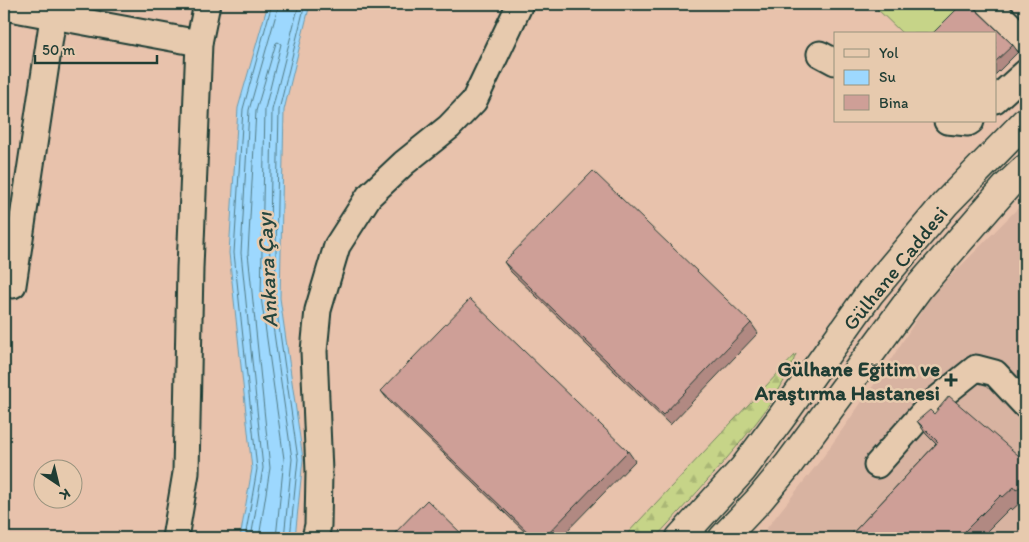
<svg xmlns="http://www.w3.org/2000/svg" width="1029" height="542" font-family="Itim,sans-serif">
	<defs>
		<pattern id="forest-firs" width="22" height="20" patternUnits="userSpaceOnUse" patternTransform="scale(1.25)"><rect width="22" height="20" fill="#c6d488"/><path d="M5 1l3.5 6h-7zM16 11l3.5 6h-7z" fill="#aab776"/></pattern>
	</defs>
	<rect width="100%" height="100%" fill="#e8c2ac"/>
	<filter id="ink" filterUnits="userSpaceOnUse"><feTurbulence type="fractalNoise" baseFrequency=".02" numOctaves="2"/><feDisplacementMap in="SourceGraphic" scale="10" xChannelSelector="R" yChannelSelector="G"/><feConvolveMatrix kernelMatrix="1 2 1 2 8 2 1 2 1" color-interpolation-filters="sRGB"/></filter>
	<g filter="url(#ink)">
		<polygon fill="#d8b3a1" points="1025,201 1025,538 759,538 823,457 885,369 932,295"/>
		<path fill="url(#forest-firs)" stroke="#72885e" d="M796,354C784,388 762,416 739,444C712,476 684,507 655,538H623Z"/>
		<polygon fill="#c6d488" stroke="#72885e" points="872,4 964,4 935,34 903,34"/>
		<polygon fill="#9dd8fe" stroke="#6b9aad" points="268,4 310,4 284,110 280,298 303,459 295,538 240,538 252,469 229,253 238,108"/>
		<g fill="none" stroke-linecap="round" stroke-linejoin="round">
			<g stroke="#517b85" stroke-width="1">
				<polyline points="245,538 257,469 234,253 243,109 272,4"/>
				<polyline points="251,538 263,468 241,253 249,110 279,4"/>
				<polyline points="259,538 270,468 248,253 256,111 276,43 278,42 281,44 265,109 261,297 284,459 276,538"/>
				<polyline points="284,538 292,459 269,298 272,110 299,4"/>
				<polyline points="290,538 298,459 275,298 279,110 305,4"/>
			</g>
			<defs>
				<g id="minor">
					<polyline points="988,4 1025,40"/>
					<polyline points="4,7 199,43"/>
					<polyline points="820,54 835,62"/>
					<polyline points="995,100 1025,73"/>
					<polyline points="947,121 968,123 971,121"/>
					<polyline points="13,285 55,4"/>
					<polyline points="877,465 931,404 976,368 995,373 1025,405"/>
					<polyline points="175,538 186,473 190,268 199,43 207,4"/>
					<polyline points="315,538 318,525 319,472 314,351 318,310 337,246 369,196 404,163 449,127 474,101 520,4"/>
				</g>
				<g id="major">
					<polyline points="680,538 743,469 781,418 870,293 945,204 1025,122"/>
					<polyline points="723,538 759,500 788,465 920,286 1007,186 1025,169"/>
				</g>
			</defs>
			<use href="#minor" stroke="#1f3d34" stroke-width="29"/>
			<use href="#major" stroke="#1f3d34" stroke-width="31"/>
			<use href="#minor" stroke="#e7caae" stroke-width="25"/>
			<use href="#major" stroke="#e7caae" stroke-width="28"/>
		</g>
		<g fill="#b18982" stroke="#1f3d34">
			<polygon points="975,8 1013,45 1018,52 995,75 995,34"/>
			<polygon points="504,262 751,323 758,333 670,425 511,272"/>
			<polygon points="381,391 628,451 635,461 560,538 531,538 388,400"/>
			<polygon points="934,414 1025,461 1025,503 1023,500 1012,510 1010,508 980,538 848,538 936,444 926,434 917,421"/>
		</g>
		<g fill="#ce9f97" stroke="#1f3d34">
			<polygon points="962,4 971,4 973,7 1013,45 995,62 995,34 932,34"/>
			<polygon points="593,171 751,323 663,415 504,262"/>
			<polygon points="470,299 628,451 544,538 534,538 381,391"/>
			<polygon points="949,396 1025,461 1025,483 1016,490 1014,487 1003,497 1001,495 958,538 848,538 938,442 917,421 930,410 934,414"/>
			<polygon points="427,500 466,538 390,538"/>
		</g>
	</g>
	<path fill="#1f3d34" stroke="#e7caae" stroke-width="2" d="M948.5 372.5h5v5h5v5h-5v5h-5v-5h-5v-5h5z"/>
	<g text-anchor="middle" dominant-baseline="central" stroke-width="5" stroke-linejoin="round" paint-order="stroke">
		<g font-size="21" fill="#1f3d34" stroke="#e7caae">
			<text transform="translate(895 268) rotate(-51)">Gülhane Caddesi</text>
		</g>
		<g font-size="21" font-weight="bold" fill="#1f3d34" stroke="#e7caae" text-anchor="end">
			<text x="940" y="368">Gülhane Eğitim ve<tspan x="940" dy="24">Araştırma Hastanesi</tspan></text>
		</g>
		<g font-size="22" font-style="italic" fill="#25453e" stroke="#e7caae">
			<text transform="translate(267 270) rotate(-93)">Ankara Çayı</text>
		</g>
	</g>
	<rect width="1029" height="542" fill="none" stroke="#e7caae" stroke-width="20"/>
	<rect x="10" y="10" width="1009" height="522" fill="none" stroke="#1f3d34" stroke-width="2" filter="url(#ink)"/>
	<rect x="834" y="32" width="162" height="90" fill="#e7caae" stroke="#97927d"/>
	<rect x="844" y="49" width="25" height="8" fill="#e7caae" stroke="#97927d"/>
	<text x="879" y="58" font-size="15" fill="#1f3d34">Yol</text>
	<rect x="844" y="70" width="25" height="15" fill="#9dd8fe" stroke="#97927d"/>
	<text x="879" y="82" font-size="15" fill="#1f3d34">Su</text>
	<rect x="844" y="95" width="25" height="15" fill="#ce9f97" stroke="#97927d"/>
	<text x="879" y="108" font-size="15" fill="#1f3d34">Bina</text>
	<g transform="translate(58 484) rotate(145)"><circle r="24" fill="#e7caae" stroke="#97927d"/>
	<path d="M0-4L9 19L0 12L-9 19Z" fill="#1f3d34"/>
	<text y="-8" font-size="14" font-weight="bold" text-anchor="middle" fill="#1f3d34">K</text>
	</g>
	<path d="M35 55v8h122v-8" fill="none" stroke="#1f3d34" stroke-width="2.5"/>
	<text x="42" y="55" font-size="15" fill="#1f3d34" stroke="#e7caae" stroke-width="4" paint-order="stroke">50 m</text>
</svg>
